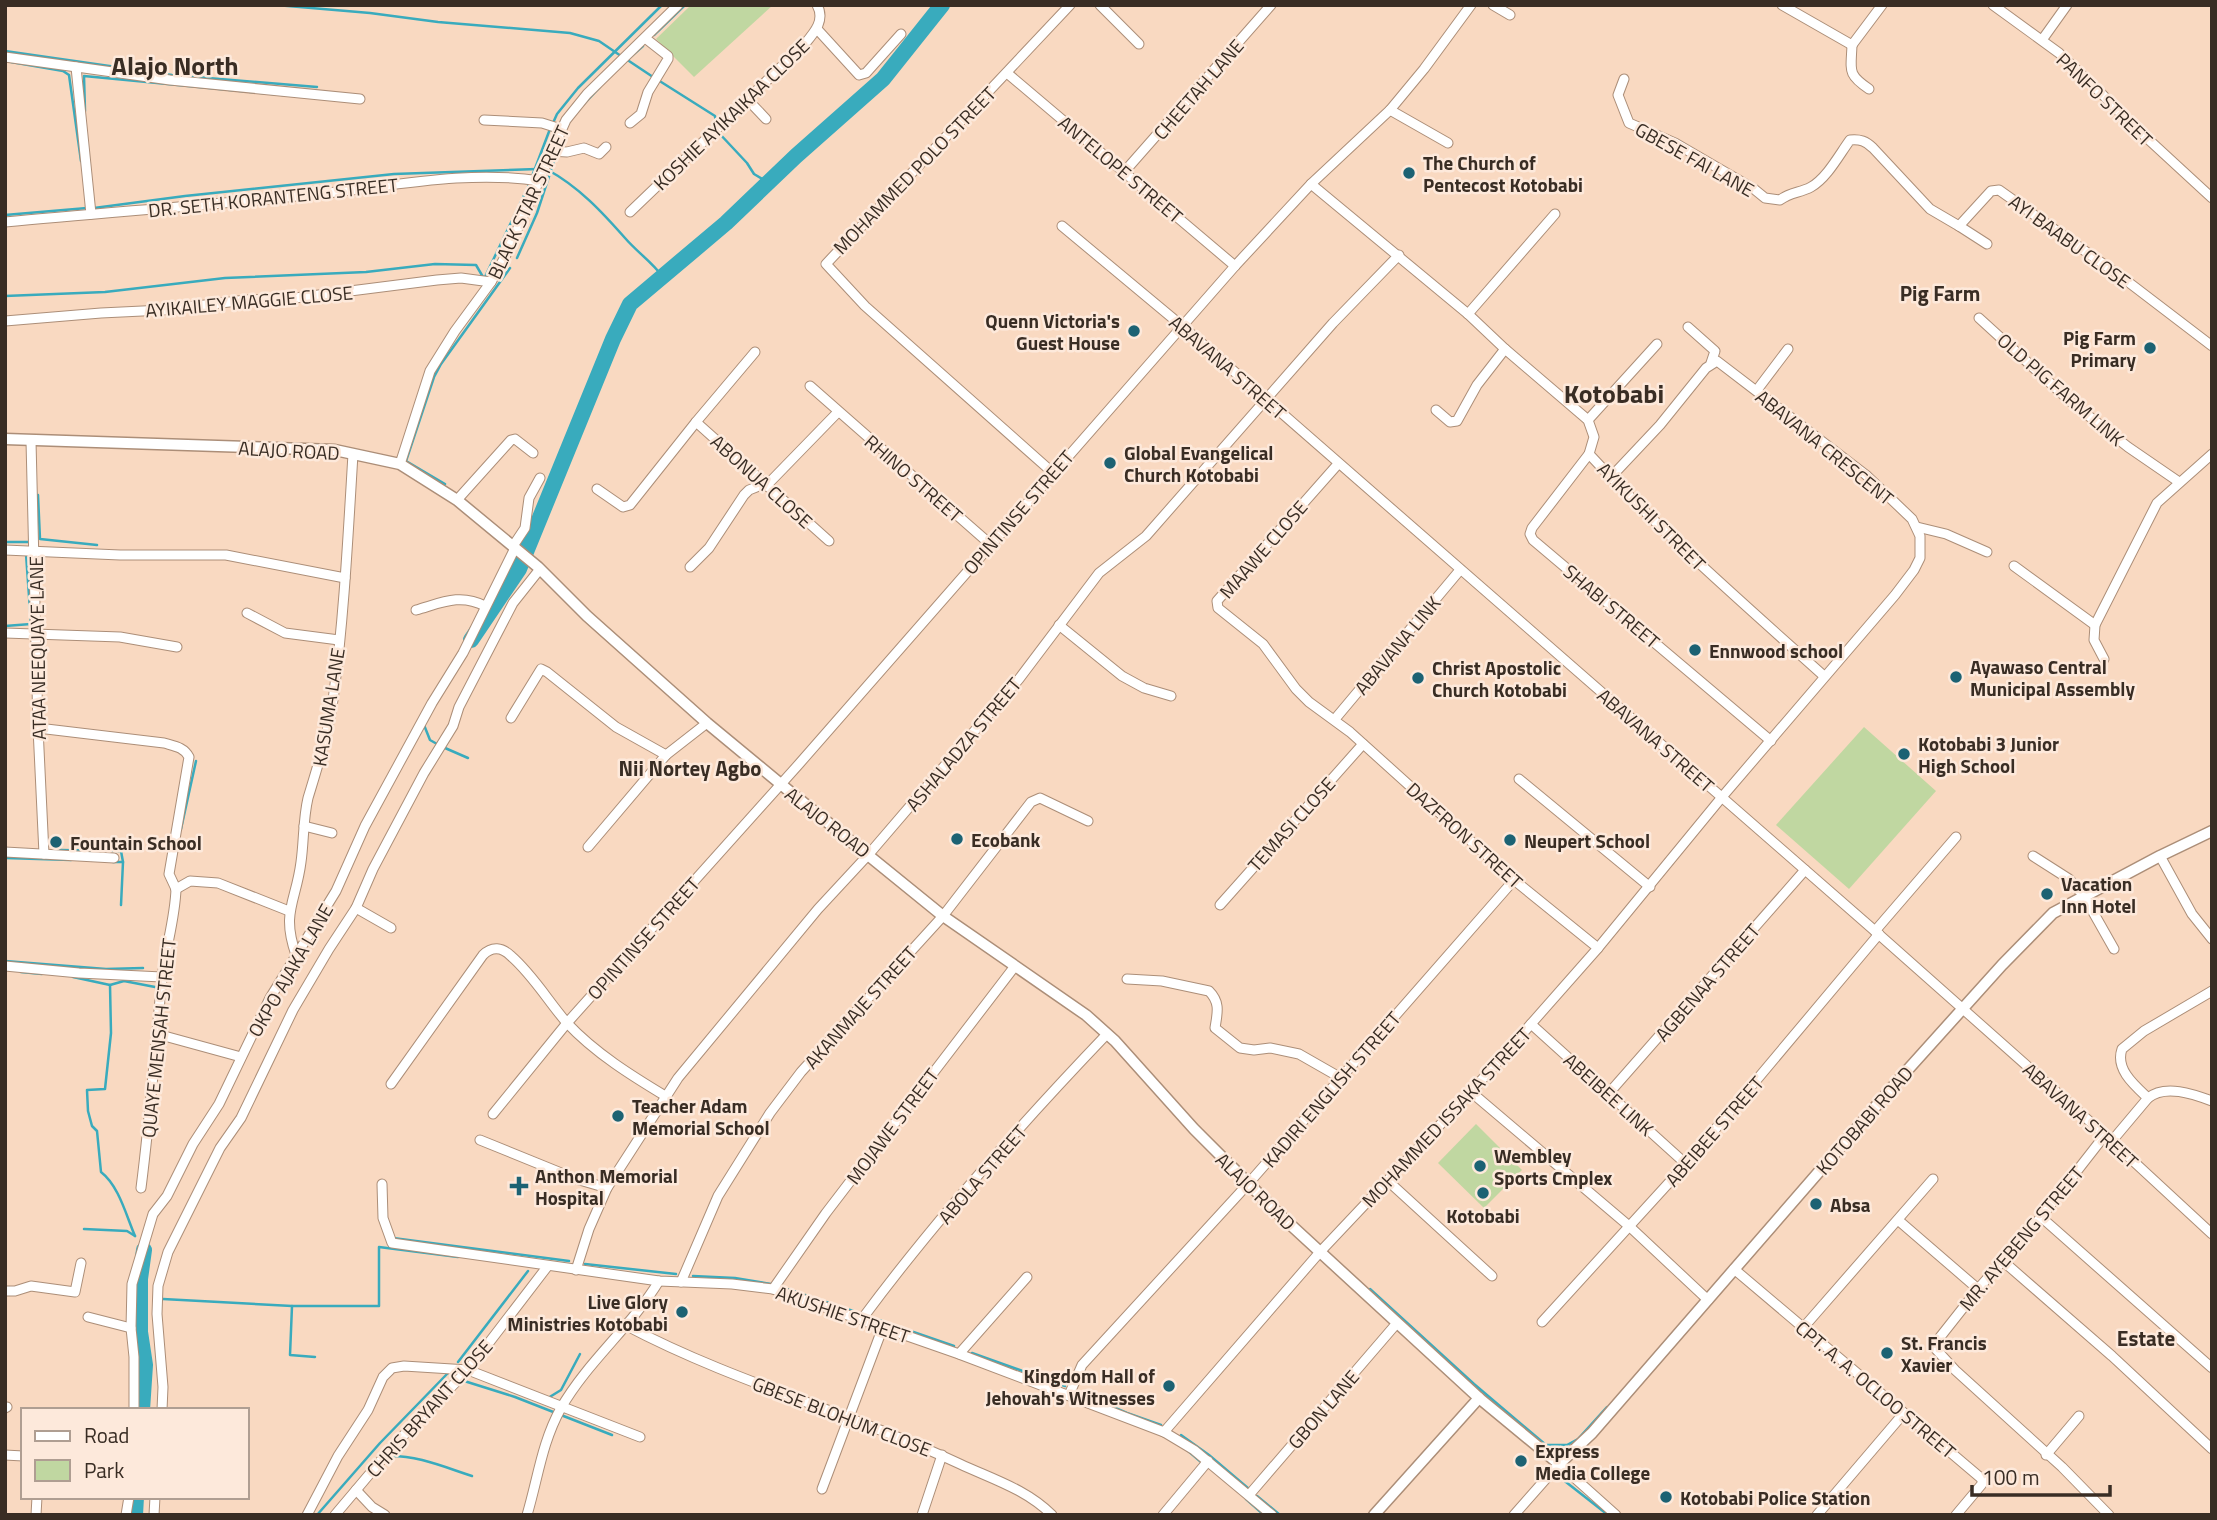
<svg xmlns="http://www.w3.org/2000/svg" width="2217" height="1520" font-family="'Titillium Web',sans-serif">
	<rect width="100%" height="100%" fill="#f9d9c1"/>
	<g fill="#c0d7a1">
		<polygon points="691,5 773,5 694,77 656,39"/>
		<polygon points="1864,727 1936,791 1849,889 1776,825"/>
		<polygon points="1476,1124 1522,1170 1484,1208 1438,1163"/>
	</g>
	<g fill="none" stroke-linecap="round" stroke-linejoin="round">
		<g stroke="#39abbd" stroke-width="2.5">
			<polyline points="276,5 370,13 438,22 570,33 599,41 621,56"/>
			<polyline points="654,35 685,5"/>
			<polyline points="5,51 172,75 317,87"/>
			<polyline points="626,59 653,77"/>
			<polyline points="627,60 643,46"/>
			<polyline points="11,62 63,71 69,75 81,161"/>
			<polyline points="658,80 715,116 716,126"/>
			<polyline points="583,105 600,87"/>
			<polyline points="85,111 84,76 283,95"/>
			<polyline points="553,123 557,114 578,88 662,5"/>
			<polyline points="718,132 747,163 754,174 769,183"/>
			<path d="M548,170C579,187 602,212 625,238C637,252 652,262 663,277"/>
			<polyline points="94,208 185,196 394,174 537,169"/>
			<polyline points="5,215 87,208 86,206"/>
			<polyline points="517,258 537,213 555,158"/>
			<polyline points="484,279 528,187 550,129"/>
			<polyline points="5,296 105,292 225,278 366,272 435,264 476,265 483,277"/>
			<polyline points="445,484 406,461 434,377 441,364 510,268"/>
			<polyline points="38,495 40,539 97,545"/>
			<polyline points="5,542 29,542"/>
			<polyline points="5,626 31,624 26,554 25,554"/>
			<polyline points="424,725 430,740 437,744"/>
			<polyline points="445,748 468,758"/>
			<polyline points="181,829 196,761"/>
			<polyline points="60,850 121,851 123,862 121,905"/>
			<polyline points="5,858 71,860"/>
			<polyline points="113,862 123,862"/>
			<polyline points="5,961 106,969 143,968"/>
			<polyline points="21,972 42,974"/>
			<polyline points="73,977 110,985 124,981 155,987"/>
			<path d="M110,985L111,1033L105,1089L87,1090L88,1111L92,1126L97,1131L101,1172C119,1186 126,1215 135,1236"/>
			<polyline points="84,1229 127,1231 135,1236"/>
			<polyline points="393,1238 569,1261"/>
			<polyline points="585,1264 676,1274"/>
			<polyline points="693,1276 735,1278 771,1284"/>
			<polyline points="778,1286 862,1314"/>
			<polyline points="1370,1289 1474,1384 1546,1445 1567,1445 1578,1439 1607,1407"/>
			<polyline points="163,1299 292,1306 290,1355 315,1357"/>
			<polyline points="292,1306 379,1306 379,1247 458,1257"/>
			<polyline points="870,1317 954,1346"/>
			<polyline points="972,1353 1065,1386"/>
			<polyline points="458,1362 528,1271"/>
			<polyline points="461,1380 515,1397 612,1435"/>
			<polyline points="1080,1393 1127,1413 1161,1425"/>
			<polyline points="548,1398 561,1390 580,1354"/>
			<polyline points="1181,1435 1209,1455 1249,1489"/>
			<polyline points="1187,1450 1201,1462"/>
			<path d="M388,1456C417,1455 444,1467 472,1476"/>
			<polyline points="1557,1475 1608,1515"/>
			<polyline points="1257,1496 1280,1515"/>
			<polyline points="1246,1499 1264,1515"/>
			<polyline points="130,1515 135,1507"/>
			<polyline points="317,1515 380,1443 448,1373"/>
		</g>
		<g stroke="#39abbd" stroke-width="16">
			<polyline points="471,640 519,569 613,339 630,304 726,223 796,156 883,79 942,5"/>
			<polyline points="142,1410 145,1365 140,1332 140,1279 144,1250"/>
			<polyline points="135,1515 136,1497"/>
		</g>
		<defs>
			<g id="minor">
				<polyline points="1100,5 1139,44"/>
				<polyline points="1493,5 1510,15"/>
				<polyline points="1782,5 1852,45"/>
				<polyline points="1993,5 2059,53 2101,93 2123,116 2212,198"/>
				<polyline points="817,29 859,75 866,73 901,34"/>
				<polyline points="2042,40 2067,5"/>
				<path d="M1852,45C1851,71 1847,74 1869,89"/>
				<polyline points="1852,45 1882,5"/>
				<polyline points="5,57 170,80 360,99"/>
				<polyline points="76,67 91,214"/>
				<polyline points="1007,73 1235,266"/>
				<path d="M1624,79L1618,95L1629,123L1675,143L1754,189L1765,198L1780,200C1790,192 1800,193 1811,187C1827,178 1839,155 1850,140C1860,139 1866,141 1873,148L1930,209L1959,226"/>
				<polyline points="747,99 766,119"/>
				<polyline points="1390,110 1448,143"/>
				<polyline points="484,120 542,123 561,129"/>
				<polyline points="630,123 641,114 648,92 668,59 668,56 645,38"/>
				<polyline points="550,151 567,152 584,148 599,154 606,147"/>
				<polyline points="1125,171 1271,5"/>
				<path d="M1311,184L1468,314L1505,349L1588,420L1594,437L1589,454C1662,533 1744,604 1824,676"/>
				<path d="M630,212L803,46C813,34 826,21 817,5"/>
				<path d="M5,222C113,212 221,204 328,193C398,185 470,170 540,181"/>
				<polyline points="1062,226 1182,326 1875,931 2105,1135 2212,1234"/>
				<polyline points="1987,244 1959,226 1991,191 1999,190 2123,278 2212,346"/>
				<polyline points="1468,314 1555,214"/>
				<polyline points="1979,318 2071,402 2128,447 2179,482"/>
				<polyline points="5,321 101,313 163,310 246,300 287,299 437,280 461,278 491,282"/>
				<polyline points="1688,327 1715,351 1711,363"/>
				<polyline points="810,386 990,544"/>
				<polyline points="1757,390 1788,349"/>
				<polyline points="1436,410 1450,422 1457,421 1477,385 1505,349"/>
				<polyline points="1588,420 1657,344"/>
				<polyline points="696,422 829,541"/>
				<polyline points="31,441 38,728 44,854"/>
				<polyline points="1589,454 1532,528 1530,534 1533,540 1771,741"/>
				<polyline points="400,464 430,371 455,331 491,282 505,257 566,120 587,94 678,5"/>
				<polyline points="1338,464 1217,601 1218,608 1263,644 1296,689 1309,702 1350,732 1514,880 1598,948"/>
				<polyline points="1052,472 865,306 826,264 1070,5"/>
				<polyline points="766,486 838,412"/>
				<polyline points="597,489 623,507 630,505 696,422 755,352"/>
				<polyline points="457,500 511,440 515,439 533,453"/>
				<polyline points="1917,527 1946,534 1987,552"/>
				<polyline points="513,546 525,528 529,498 540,478"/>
				<polyline points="5,550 120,555 226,555 345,578"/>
				<polyline points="2014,566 2095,625"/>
				<polyline points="690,567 709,548 744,495 749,490 764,484"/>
				<path d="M416,610C441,603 460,593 485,606"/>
				<polyline points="247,613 285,633 339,640"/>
				<polyline points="1059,625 1122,676 1144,688 1171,696"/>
				<polyline points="5,633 120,637 177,647"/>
				<polyline points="2104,659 2094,640 2095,625 2157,503 2212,454"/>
				<polyline points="511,718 541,669 547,672 616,727 666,755"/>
				<polyline points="1335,719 1460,570"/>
				<path d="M38,728L164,743C174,746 184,747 189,757L169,874L176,889"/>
				<polyline points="1519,779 1650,887"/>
				<polyline points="304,826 332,833"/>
				<polyline points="588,847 666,755 707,723"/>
				<polyline points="5,852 114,858"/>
				<polyline points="2033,856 2069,879 2084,896 2114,949"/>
				<polyline points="2160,856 2192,914 2212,939"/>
				<polyline points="176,889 190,881 218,883 289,911"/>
				<polyline points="1220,905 1363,744"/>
				<polyline points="356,908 391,928"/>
				<polyline points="1875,931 1956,837"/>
				<path d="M296,955C281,912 296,902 301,862C304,841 303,819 308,798C318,765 328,734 333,700C344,618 348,536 353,454"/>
				<polyline points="5,966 79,973 162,977"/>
				<path d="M1127,979L1162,981L1209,991C1221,1003 1217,1014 1215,1028L1240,1048L1254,1050L1270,1048L1299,1054L1341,1078"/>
				<polyline points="1531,1024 1686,1164"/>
				<polyline points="157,1034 241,1057"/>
				<path d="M391,1084L483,955C492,946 502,947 511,956C533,975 548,1001 567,1023C595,1053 632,1076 667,1097"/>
				<polyline points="1471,1092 1629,1226 1708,1300"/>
				<polyline points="1609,1093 1805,870"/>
				<path d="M2148,1098C2165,1084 2193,1094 2212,1101"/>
				<polyline points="493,1114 567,1023 799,764 1235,266 1311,184 1390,110 1424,69 1471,5"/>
				<polyline points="2105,1135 2041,1217 1978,1289 1933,1346 1955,1370 2062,1467 2109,1515"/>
				<polyline points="480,1140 576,1179 607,1188"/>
				<path d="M2111,1142L2148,1098C2134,1085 2115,1069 2122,1049L2144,1031L2212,991"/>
				<polyline points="1388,1181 1492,1276"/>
				<polyline points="382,1184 383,1218 392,1243 659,1281 732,1284 773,1289 959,1354 1164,1432 1194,1450 1272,1515"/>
				<path d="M141,1188C150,1118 155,1049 162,979C165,949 175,920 176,889"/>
				<polyline points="2041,1217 2212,1368"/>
				<polyline points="1898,1220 1978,1289"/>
				<polyline points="2004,1262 2112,1356 2212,1449"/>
				<polyline points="1734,1269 1982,1479 1982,1484 1956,1515"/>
				<polyline points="576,1270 589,1229 607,1188 678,1078 818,909 869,854 1019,679 1099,573 1146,536 1333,323 1399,255"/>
				<polyline points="681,1282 718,1196 770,1113 801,1072 943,916 1031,802 1040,798 1088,821"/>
				<polyline points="773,1289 826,1213 1015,966"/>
				<polyline points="5,1291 15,1291 31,1286 75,1292 81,1263"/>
				<polyline points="88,1317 131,1328"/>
				<path d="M862,1319C936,1219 1021,1124 1107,1034"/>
				<polyline points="1542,1322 1686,1164 1879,934"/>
				<path d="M627,1326C733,1382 851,1413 960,1464C992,1479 1026,1489 1052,1515"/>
				<polyline points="1803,1328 1933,1179"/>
				<polyline points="959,1354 1027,1277"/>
				<polyline points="1069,1395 1082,1365 1248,1184 1514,880"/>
				<polyline points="5,1408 7,1407"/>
				<polyline points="134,1410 134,1357 131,1328 132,1284 153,1214 167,1196 193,1144 219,1104 270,998 336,891 365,826 432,703 463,653 515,548"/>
				<polyline points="162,1410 163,1387 157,1314 158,1286 168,1252 220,1148 241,1118 293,1010 329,949 356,908 373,869 424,773 453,726 459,707 513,603 540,569"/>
				<polyline points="1164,1432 1320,1252 1471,1092 1598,948 1722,797 1895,595 1914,570 1920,558 1920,536 1912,519 1866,475 1717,361 1706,368 1660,425 1611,477"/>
				<polyline points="5,1455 23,1456"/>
				<polyline points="2046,1455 2079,1416"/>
				<polyline points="822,1489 883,1327"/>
				<polyline points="356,1490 372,1507 385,1515"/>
				<polyline points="1249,1495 1397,1323"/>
				<polyline points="36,1515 37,1497"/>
				<polyline points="126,1515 129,1497"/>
				<polyline points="154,1515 155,1497"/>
				<polyline points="307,1515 338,1456 368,1410 383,1377 392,1368 404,1366 468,1370 640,1437"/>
				<polyline points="335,1515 394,1445 468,1370 547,1267"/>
				<path d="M527,1515C538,1478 542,1442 561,1408C588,1361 631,1327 659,1281"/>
				<polyline points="922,1515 942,1455"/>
				<polyline points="1163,1515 1208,1461"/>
				<polyline points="1514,1515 1559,1464 1616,1515"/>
				<polyline points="1817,1515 1904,1413"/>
			</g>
			<g id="tertiary">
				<polyline points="5,439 335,450 400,464 457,500 538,567 587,616 707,723 794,795 943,916 1086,1015 1115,1041 1194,1129 1281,1216 1479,1398 1559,1464 1592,1433 1903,1075 2002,965 2053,913 2160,856 2212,831"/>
				<polyline points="1374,1515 1479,1398"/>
			</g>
		</defs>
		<use href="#minor" stroke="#ac8e78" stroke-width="11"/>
		<use href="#tertiary" stroke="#ac8e78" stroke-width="13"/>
		<use href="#minor" stroke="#fff" stroke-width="9"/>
		<use href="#tertiary" stroke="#fff" stroke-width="10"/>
	</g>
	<g fill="#1c6273" stroke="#fde9db" stroke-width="2.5">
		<circle cx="1409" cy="173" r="7"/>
		<circle cx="1134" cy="331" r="7"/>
		<circle cx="2150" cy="348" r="7"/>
		<circle cx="1110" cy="463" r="7"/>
		<circle cx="1695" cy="650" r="7"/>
		<circle cx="1956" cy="677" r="7"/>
		<circle cx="1418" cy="678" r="7"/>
		<circle cx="1904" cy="754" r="7"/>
		<circle cx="957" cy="839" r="7"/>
		<circle cx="1510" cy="840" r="7"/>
		<circle cx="56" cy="842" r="7"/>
		<circle cx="2047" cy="894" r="7"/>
		<circle cx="618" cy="1116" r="7"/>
		<circle cx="1480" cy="1166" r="7"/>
		<path d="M515.5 1175.5h7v7h7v7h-7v7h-7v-7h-7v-7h7z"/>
		<circle cx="1483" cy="1193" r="7"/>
		<circle cx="1816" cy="1204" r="7"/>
		<circle cx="682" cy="1312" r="7"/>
		<circle cx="1887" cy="1353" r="7"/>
		<circle cx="1169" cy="1386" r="7"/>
		<circle cx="1521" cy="1461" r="7"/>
		<circle cx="1666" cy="1497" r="7"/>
	</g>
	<g text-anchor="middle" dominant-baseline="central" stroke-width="5" stroke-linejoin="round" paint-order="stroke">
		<g font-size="19" fill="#392d24" stroke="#fde9db">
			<text transform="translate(1198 89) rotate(-49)">CHEETAH LANE</text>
			<text transform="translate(2105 99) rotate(44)">PANFO STREET</text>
			<text transform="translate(731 114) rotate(-44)">KOSHIE AYIKAIKAA CLOSE</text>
			<text transform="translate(1695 159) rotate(29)">GBESE FAI LANE</text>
			<text transform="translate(1121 169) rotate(40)">ANTELOPE STREET</text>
			<text transform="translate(914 170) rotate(-46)">MOHAMMED POLO STREET</text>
			<text transform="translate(273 197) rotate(-6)">DR. SETH KORANTENG STREET</text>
			<text transform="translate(528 202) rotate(-65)">BLACK STAR STREET</text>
			<text transform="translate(2070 241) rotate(36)">AYI BAABU CLOSE</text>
			<text transform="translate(249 301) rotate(-5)">AYIKAILEY MAGGIE CLOSE</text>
			<text transform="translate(1228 367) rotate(41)">ABAVANA STREET</text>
			<text transform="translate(2061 389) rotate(41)">OLD PIG FARM LINK</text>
			<text transform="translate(1825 447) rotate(39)">ABAVANA CRESCENT</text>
			<text transform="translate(289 450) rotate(3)">ALAJO ROAD</text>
			<text transform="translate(914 478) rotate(41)">RHINO STREET</text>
			<text transform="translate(762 481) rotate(42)">ABONUA CLOSE</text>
			<text transform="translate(1018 512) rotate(-49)">OPINTINSE STREET</text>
			<text transform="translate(1652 516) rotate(45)">AYIKUSHI STREET</text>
			<text transform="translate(1263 549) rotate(-49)">MAAWE CLOSE</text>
			<text transform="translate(1612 606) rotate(40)">SHABI STREET</text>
			<text transform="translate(1397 645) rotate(-50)">ABAVANA LINK</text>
			<text transform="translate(37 648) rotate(-91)">ATAA NEEQUAYE LANE</text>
			<text transform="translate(328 707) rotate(-81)">KASUMA LANE</text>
			<text transform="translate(1656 740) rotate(41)">ABAVANA STREET</text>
			<text transform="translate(963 744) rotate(-50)">ASHALADZA STREET</text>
			<text transform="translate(828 822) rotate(38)">ALAJO ROAD</text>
			<text transform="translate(1291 824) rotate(-48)">TEMASI CLOSE</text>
			<text transform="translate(1465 835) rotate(42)">DAZFRON STREET</text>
			<text transform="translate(643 938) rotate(-48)">OPINTINSE STREET</text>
			<text transform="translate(290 970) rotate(-60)">OKPO AJAKA LANE</text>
			<text transform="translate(1707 982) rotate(-49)">AGBENAA STREET</text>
			<text transform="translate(860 1007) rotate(-48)">AKANMAJE STREET</text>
			<text transform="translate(158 1038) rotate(-84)">QUAYE MENSAH STREET</text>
			<text transform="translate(1331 1089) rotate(-49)">KADIRI ENGLISH STREET</text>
			<text transform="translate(1609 1094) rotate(42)">ABEIBEE LINK</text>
			<text transform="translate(2081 1115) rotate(42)">ABAVANA STREET</text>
			<text transform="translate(1446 1117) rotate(-47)">MOHAMMED ISSAKA STREET</text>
			<text transform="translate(1864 1120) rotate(-49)">KOTOBABI ROAD</text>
			<text transform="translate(892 1126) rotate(-53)">MOJAWE STREET</text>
			<text transform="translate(1714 1131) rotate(-49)">ABEIBEE STREET</text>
			<text transform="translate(982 1174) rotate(-49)">ABOLA STREET</text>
			<text transform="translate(1256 1191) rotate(44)">ALAJO ROAD</text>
			<text transform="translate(2021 1238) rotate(-50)">MR. AYEBENG STREET</text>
			<text transform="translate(843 1314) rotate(19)">AKUSHIE STREET</text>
			<text transform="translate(1876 1389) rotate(40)">CPT. A. A. OCLOO STREET</text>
			<text transform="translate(429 1408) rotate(-48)">CHRIS BRYANT CLOSE</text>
			<text transform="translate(1323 1409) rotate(-49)">GBON LANE</text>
			<text transform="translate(842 1416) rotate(21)">GBESE BLOHUM CLOSE</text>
		</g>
		<g font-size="19" font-weight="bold" fill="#392d24" stroke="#fde9db" text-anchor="start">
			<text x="1423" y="162">The Church of<tspan x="1423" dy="22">Pentecost Kotobabi</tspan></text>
			<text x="1120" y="320" text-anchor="end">Quenn Victoria's<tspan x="1120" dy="22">Guest House</tspan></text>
			<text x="2136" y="337" text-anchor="end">Pig Farm<tspan x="2136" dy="22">Primary</tspan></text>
			<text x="1124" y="452">Global Evangelical<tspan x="1124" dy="22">Church Kotobabi</tspan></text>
			<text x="1709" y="650">Ennwood school</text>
			<text x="1970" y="666">Ayawaso Central<tspan x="1970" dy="22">Municipal Assembly</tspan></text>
			<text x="1432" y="667">Christ Apostolic<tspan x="1432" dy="22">Church Kotobabi</tspan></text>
			<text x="1918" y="743">Kotobabi 3 Junior<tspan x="1918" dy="22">High School</tspan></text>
			<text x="971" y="839">Ecobank</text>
			<text x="1524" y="840">Neupert School</text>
			<text x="70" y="842">Fountain School</text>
			<text x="2061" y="883">Vacation<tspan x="2061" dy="22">Inn Hotel</tspan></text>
			<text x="632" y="1105">Teacher Adam<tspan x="632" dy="22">Memorial School</tspan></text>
			<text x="1494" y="1155">Wembley<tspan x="1494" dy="22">Sports Cmplex</tspan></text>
			<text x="535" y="1175">Anthon Memorial<tspan x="535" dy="22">Hospital</tspan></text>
			<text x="1830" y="1204">Absa</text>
			<text x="1483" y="1215" text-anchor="middle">Kotobabi</text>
			<text x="668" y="1301" text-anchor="end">Live Glory<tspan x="668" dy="22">Ministries Kotobabi</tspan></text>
			<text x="1901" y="1342">St. Francis<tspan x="1901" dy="22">Xavier</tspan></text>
			<text x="1155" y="1375" text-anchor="end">Kingdom Hall of<tspan x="1155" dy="22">Jehovah's Witnesses</tspan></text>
			<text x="1535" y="1450">Express<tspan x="1535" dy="22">Media College</tspan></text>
			<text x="1680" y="1497">Kotobabi Police Station</text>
		</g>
		<g font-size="21" font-weight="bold" fill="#392d24" stroke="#fde9db">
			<text x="1940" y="293">Pig Farm</text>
			<text x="690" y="768">Nii Nortey Agbo</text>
			<text x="2146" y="1338">Estate</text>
		</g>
		<g font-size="26" font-weight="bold" fill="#392d24" stroke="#fde9db">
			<text x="175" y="65">Alajo North</text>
			<text x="1614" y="393">Kotobabi</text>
		</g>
	</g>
	<rect width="2217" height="1520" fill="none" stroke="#392d24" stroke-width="14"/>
	<rect x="21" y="1408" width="228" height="91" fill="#fde9db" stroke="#af9e92" stroke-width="2"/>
	<rect x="35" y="1431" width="35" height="10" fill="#ffffff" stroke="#af9e92" stroke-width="2"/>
	<text x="84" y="1443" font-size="21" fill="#392d24">Road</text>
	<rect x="35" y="1460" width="35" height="21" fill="#c0d7a1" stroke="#af9e92" stroke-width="2"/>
	<text x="84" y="1478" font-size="21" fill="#392d24">Park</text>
	<path d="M1972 1485v10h138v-10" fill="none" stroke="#392d24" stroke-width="3.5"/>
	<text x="1982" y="1485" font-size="21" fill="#392d24" stroke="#fde9db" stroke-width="5" paint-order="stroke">100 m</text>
</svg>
